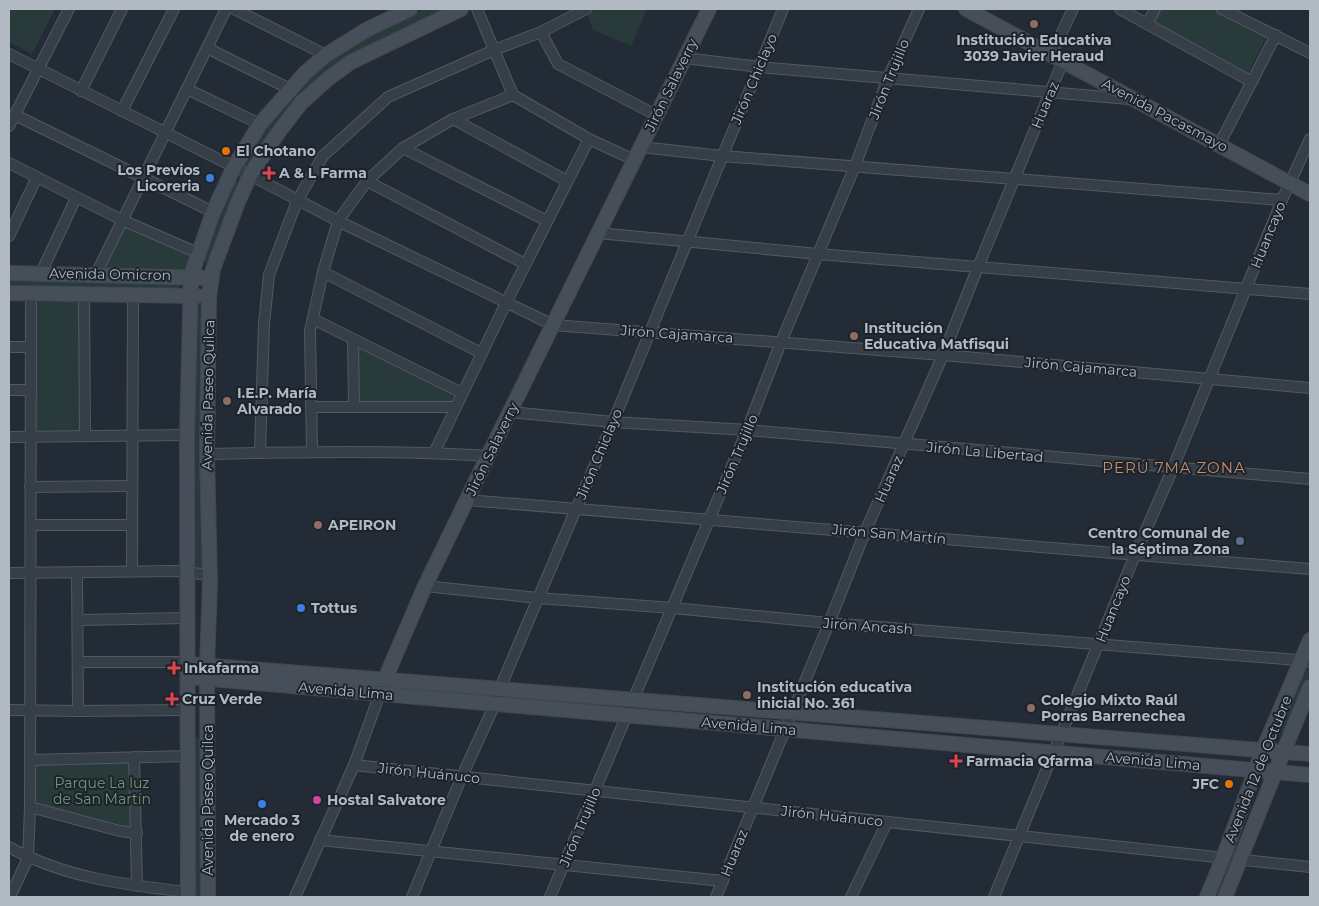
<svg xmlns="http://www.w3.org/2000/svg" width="1319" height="906" font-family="Montserrat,sans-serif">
	<rect width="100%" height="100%" fill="#232c36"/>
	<g fill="#283a39">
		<polygon points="9,9 55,9 32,54 9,42"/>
		<polygon points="424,9 451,9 348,57 249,166 244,166 242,162 268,121 308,74 366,36"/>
		<polygon points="595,9 647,9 631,46 593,30 587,13"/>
		<polygon points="1157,9 1219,9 1269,33 1248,73 1151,21"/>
		<polygon points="232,179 241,183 210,264 199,261"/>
		<polygon points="124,222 193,252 187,271 106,268 106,261"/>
		<polygon points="9,278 179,279 179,289 9,287"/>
		<polygon points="34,302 81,302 82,431 39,431 35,428"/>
		<polygon points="205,305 204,570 191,568 195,306"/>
		<polygon points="358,344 457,394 454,402 357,402"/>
		<polygon points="1310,653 1310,674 1285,734 1276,733"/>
		<polygon points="192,737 203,738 203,897 192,897"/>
		<polygon points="131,761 131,824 126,826 36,803 36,763"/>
	</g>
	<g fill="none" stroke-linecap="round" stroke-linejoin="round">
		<defs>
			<g id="street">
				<polyline points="234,9 326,55"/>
				<polyline points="477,9 513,95 589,139 634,160"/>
				<polyline points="1120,9 1252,82"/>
				<polyline points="1222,9 1310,53"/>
				<polyline points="1147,24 1155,9"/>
				<polyline points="541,32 558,64 656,115"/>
				<polyline points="207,48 290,89"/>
				<polyline points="9,54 250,175 338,221 553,325 943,355 1310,388"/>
				<polyline points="1051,55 1073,9"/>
				<polyline points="684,58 760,67 1129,99"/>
				<polyline points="187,89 260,124"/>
				<polyline points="81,91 122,9"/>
				<polyline points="122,111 174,9"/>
				<polyline points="15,115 213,212"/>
				<polyline points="453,119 567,181"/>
				<polyline points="9,126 69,9"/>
				<polyline points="1219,145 1276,35"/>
				<polyline points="641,147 722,156 1282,200"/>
				<polyline points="403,148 547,221"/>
				<polyline points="9,163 122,220 198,253"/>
				<polyline points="367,181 525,264"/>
				<polyline points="598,233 818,254 1310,294"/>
				<polyline points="9,236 37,177"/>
				<polyline points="323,272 481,353"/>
				<polyline points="41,273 76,198"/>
				<polyline points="96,274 226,9"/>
				<polyline points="84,294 85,436"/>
				<polyline points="313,319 462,393"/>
				<polyline points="353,339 354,407"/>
				<polyline points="9,347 30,347"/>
				<polyline points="9,390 31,390"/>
				<polyline points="311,407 455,407"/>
				<polyline points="510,412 613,422 747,430 1310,479"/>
				<polyline points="9,437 187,435"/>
				<polyline points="312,451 310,331 323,272 338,221 367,181 403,148 453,119 513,95"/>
				<polyline points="260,453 264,324 269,275 297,201 323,156 388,97 494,50 541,32 586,9"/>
				<polyline points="434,453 506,303 589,139"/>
				<path d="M207,454C301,452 395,450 488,456"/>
				<polyline points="30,487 132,486"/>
				<polyline points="467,500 1310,569"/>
				<polyline points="31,525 131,525"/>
				<polyline points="132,571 133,295"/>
				<polyline points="77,572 78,711"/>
				<polyline points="9,573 176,571 209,575"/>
				<polyline points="425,586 538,598 673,608 829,623 1310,661"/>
				<polyline points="78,620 187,618"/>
				<polyline points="78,662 182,662"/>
				<polyline points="9,710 78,711 187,710"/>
				<polyline points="134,757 137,886"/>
				<polyline points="30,760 188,756"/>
				<polyline points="354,765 1310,867"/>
				<polyline points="30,807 120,831 137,833"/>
				<polyline points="320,840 723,881"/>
				<path d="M9,847C65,878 126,885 188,892"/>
				<polyline points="10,897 28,858 30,807 31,293"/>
				<polyline points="295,897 354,765 382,688"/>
				<polyline points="412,897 462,776 495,704 500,688 613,422 783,9"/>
				<polyline points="550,897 747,430 781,342 855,166 888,78 919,9"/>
				<polyline points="716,897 829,623 865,532 943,355 978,267 1063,61"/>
				<polyline points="851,897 887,822"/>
				<polyline points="994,897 1135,555 1173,468 1282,200 1310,139"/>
			</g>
			<g id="secondary">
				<polyline points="966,9 1310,194"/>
				<polyline points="9,273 211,278"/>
				<polyline points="9,293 198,296"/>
				<polyline points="188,664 1310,754"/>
				<polyline points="188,677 1310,775"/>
				<polyline points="385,679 425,586 488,456 709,9"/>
				<polyline points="188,897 187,435 191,276 213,212 234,167 260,124 305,73 326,55 366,30 410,9"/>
				<polyline points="208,897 207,665 210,583 207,454 209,296 213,269 238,202 250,175 278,133 301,103 329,78 351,62 461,9"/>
				<polyline points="1207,897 1223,858 1263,750 1310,640"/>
				<polyline points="1225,897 1272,780 1310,687"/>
			</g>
		</defs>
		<use href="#street" stroke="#515961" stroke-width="12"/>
		<use href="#secondary" stroke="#404750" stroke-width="16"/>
		<use href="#street" stroke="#363e47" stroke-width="10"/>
		<use href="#secondary" stroke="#454e59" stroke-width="14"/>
	</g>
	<g fill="#8d6e63" stroke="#1c232b" stroke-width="2">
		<circle cx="1034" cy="24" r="5"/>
		<circle cx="854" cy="336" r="5"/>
		<circle cx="227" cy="401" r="5"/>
		<circle cx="318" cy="525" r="5"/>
		<circle cx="747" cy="695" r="5"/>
		<circle cx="1031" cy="708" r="5"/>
	</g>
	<g fill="#e8710a" stroke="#1c232b" stroke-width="2">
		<circle cx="226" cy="151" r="5"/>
		<circle cx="1229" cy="784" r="5"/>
	</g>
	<g fill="#e0444e" stroke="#1c232b" stroke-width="2">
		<path d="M266.5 165.5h5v5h5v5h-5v5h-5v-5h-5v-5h5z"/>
		<path d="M171.5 660.5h5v5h5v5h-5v5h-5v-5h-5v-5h5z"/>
		<path d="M169.5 691.5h5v5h5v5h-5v5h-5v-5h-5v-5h5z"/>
		<path d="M953.5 753.5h5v5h5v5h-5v5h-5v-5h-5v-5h5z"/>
	</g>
	<g fill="#3f7fe0" stroke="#1c232b" stroke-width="2">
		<circle cx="210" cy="178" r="5"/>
		<circle cx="301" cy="608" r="5"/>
		<circle cx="262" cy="804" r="5"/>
	</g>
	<circle fill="#5c6f8a" stroke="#1c232b" stroke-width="2" cx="1240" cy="541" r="5"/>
	<circle fill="#d1479c" stroke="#1c232b" stroke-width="2" cx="317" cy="800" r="5"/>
	<g text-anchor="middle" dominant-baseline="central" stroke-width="4" stroke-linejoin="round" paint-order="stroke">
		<g font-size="14" font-weight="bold" fill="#b1b9c3" stroke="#1c232b" text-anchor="start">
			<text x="1034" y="40" text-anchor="middle">Institución Educativa<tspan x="1034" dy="16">3039 Javier Heraud</tspan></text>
			<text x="236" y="151">El Chotano</text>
			<text x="200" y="170" text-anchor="end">Los Previos<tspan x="200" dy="16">Licoreria</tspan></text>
			<text x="279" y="173">A &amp; L Farma</text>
			<text x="864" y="328">Institución<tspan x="864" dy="16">Educativa Matfisqui</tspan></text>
			<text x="237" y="393">I.E.P. María<tspan x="237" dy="16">Alvarado</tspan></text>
			<text x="328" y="525">APEIRON</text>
			<text x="1230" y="533" text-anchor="end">Centro Comunal de<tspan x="1230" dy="16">la Séptima Zona</tspan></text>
			<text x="311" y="608">Tottus</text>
			<text x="184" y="668">Inkafarma</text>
			<text x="757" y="687">Institución educativa<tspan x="757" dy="16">inicial No. 361</tspan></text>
			<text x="182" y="699">Cruz Verde</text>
			<text x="1041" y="700">Colegio Mixto Raúl<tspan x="1041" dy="16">Porras Barrenechea</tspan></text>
			<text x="966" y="761">Farmacia Qfarma</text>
			<text x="1219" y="784" text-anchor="end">JFC</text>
			<text x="327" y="800">Hostal Salvatore</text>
			<text x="262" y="820" text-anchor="middle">Mercado 3<tspan x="262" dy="16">de enero</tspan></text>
		</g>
		<g font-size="14" fill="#b1b9c3" stroke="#1c232b">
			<text transform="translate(754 79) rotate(-67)">Jirón Chiclayo</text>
			<text transform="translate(889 79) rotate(-68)">Jirón Trujillo</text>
			<text transform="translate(671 85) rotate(-64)">Jirón Salaverry</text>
			<text transform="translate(1045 105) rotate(-67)">Huaraz</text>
			<text transform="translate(1165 115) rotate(28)">Avenida Pacasmayo</text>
			<text transform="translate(1268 235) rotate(-68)">Huancayo</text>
			<text transform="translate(110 274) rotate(1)">Avenida Omicron</text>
			<text transform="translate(677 334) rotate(4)">Jirón Cajamarca</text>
			<text transform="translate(1081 367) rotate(5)">Jirón Cajamarca</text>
			<text transform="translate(208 395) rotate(-89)">Avenida Paseo Quilca</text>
			<text transform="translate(492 449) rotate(-64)">Jirón Salaverry</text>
			<text transform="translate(985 452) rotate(5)">Jirón La Libertad</text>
			<text transform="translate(599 454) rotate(-67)">Jirón Chiclayo</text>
			<text transform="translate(737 454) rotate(-67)">Jirón Trujillo</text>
			<text transform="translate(889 479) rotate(-66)">Huaraz</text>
			<text transform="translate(889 534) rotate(5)">Jirón San Martín</text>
			<text transform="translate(1113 609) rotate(-68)">Huancayo</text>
			<text transform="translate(868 626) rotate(4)">Jirón Ancash</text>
			<text transform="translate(346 691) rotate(5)">Avenida Lima</text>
			<text transform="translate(749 726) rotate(5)">Avenida Lima</text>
			<text transform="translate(1153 761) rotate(5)">Avenida Lima</text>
			<text transform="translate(1258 769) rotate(-68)">Avenida 12 de Octubre</text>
			<text transform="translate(429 773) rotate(6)">Jirón Huánuco</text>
			<text transform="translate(208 800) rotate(-90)">Avenida Paseo Quilca</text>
			<text transform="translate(832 816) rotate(6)">Jirón Huánuco</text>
			<text transform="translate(580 827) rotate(-67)">Jirón Trujillo</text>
			<text transform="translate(734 853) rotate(-68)">Huaraz</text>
		</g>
		<g font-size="14" fill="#729678" stroke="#1c232b">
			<text x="102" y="783">Parque La luz<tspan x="102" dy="16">de San Martín</tspan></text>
		</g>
		<g font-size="15" letter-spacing="1" fill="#c68b69" stroke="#1c232b">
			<text x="1174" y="467">PERÚ 7MA ZONA</text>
		</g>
	</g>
	<rect width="1319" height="906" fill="none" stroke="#b1b9c3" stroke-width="20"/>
</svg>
